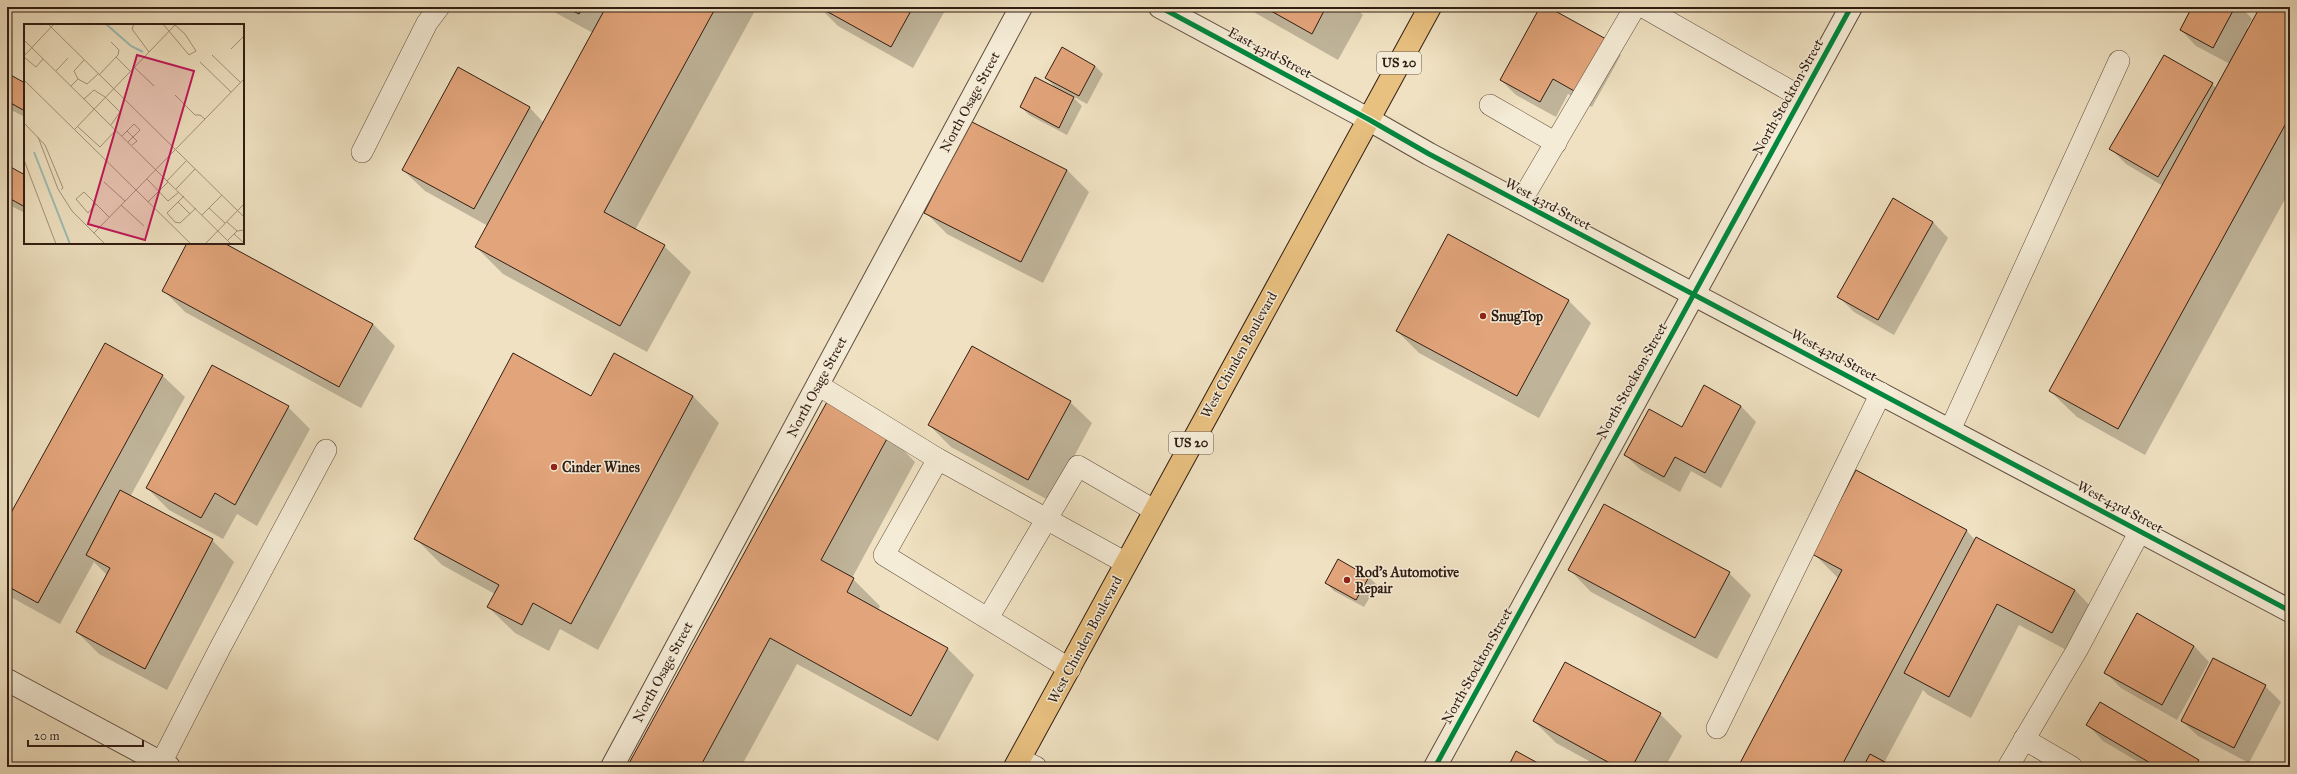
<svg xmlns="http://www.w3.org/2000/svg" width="2297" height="774" font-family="'IM FELL Great Primer',serif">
	<rect width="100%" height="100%" fill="#efe1c1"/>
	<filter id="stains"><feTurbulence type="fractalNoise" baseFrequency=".005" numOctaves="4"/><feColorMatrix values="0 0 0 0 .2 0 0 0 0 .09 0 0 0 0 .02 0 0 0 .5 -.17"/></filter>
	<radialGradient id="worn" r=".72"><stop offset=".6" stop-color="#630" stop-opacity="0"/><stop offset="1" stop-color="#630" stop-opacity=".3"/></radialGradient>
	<g fill="#0003">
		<polygon points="545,7 757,7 635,230 664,246 691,272 647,352 503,274 476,247 488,226 425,191 403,170 458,69 530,108 544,123 593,33"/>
		<polygon points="819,7 947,7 913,68 838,26"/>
		<polygon points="1245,7 1355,7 1363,15 1338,60"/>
		<polygon points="1541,7 1546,7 1605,40 1621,55 1592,107 1568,94 1556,117 1516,95 1501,80"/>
		<polygon points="2193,7 2241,7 2252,19 2247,28 2249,29 2261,7 2290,7 2290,190 2145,455 2077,417 2050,391 2163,186 2126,164 2110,148 2212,84 2216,88 2230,64 2196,46 2181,30"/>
		<polygon points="1095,66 1103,74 1087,104 1072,96 1082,106 1067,135 1029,115 1021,107 1057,89 1046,78"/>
		<polygon points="7,75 25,84 25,117 7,108"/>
		<polygon points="7,166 25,176 25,213 7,204"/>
		<polygon points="1067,170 1089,192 1043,283 947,234 925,212"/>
		<polygon points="1933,222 1948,238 1894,335 1854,312 1838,296"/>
		<polygon points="1449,236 1569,301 1591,323 1539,418 1419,353 1397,331"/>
		<polygon points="188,243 222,243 373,324 395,346 361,408 185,312 163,290"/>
		<polygon points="105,344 163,376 185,397 130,497 212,540 234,562 167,690 99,654 77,632 107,575 94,562 60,624 7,595 7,523"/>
		<polygon points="693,396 719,423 598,650 560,629 549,651 515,633 488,607 495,594 442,565 415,538"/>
		<polygon points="1070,402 1092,423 1050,501 951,447 929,425"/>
		<polygon points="1741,406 1756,422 1721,488 1691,471 1680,492 1641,470 1625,455 1682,428"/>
		<polygon points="288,407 310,429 257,526 237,514 223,539 169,510 147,488"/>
		<polygon points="889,435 915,462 852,578 880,606 878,610 948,649 974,675 938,741 797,664 741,767 628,767"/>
		<polygon points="1856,472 1967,531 1975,540 2075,590 2096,612 2074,654 2019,625 1971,718 1928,695 1923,690 1884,763 1892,767 1742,767 1740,765 1839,579 1813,553"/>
		<polygon points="1338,561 1369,577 1377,585 1364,607 1334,591 1326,583"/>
		<polygon points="1570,570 1729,573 1751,595 1717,659 1591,592"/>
		<polygon points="2137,615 2194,646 2209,662 2177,720 2121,688 2105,672"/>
		<polygon points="2265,686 2281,702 2249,763 2198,736 2182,721"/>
		<polygon points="1660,714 1682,736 1665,767 1600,767 1556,743 1534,721"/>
		<polygon points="2088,725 2198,761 2204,767 2147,767 2103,741"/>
	</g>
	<g fill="#e2a47a" stroke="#311d13">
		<polygon points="565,7 583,7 579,14"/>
		<polygon points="606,7 716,7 604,212 665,245 620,326 475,247"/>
		<polygon points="819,7 913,7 891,47"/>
		<polygon points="1264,7 1326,7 1312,34"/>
		<polygon points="1540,7 1548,7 1606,39 1576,92 1553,79 1540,102 1500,80"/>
		<polygon points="2192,7 2235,7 2213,48 2180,30"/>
		<polygon points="2260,7 2290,7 2290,116 2118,429 2049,391"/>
		<polygon points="1062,47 1095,66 1079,96 1045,78"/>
		<polygon points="2164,55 2213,83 2158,177 2109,149"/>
		<polygon points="458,67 530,107 474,209 402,170"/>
		<polygon points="7,73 25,83 25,111 7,101"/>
		<polygon points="1035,77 1074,97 1059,128 1020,107"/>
		<polygon points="970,121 1067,170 1021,262 924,213"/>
		<polygon points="7,165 25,175 25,207 7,197"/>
		<polygon points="1893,198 1933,222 1878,320 1837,297"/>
		<polygon points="1448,234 1569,300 1517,396 1396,331"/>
		<polygon points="187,243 224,243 373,324 339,387 162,291"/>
		<polygon points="105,343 163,375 38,603 7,586 7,520"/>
		<polygon points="972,346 1071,401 1028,480 928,425"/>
		<polygon points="513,353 591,396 614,353 693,396 571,624 533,603 522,625 487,607 499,585 414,539"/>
		<polygon points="212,365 289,406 235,505 215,493 201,518 146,488"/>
		<polygon points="1704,385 1741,406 1705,473 1675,457 1664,477 1624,455 1649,409 1682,427"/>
		<polygon points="828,400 889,435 821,560 854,578 847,592 948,648 911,716 770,638 700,767 627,767"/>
		<polygon points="1856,470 1967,530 1841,767 1742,767 1739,765 1842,570 1812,554"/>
		<polygon points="120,490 213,539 145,669 76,632 110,568 86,555"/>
		<polygon points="1604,504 1730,572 1695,638 1568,570"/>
		<polygon points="1976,537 2075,590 2052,633 1997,604 1949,697 1904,673"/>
		<polygon points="1338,559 1369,577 1356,600 1325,583"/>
		<polygon points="2137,613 2194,646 2162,705 2104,673"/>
		<polygon points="2213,658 2266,685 2234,748 2181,721"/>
		<polygon points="1565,662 1661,713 1632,767 1617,767 1533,721"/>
		<polygon points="2100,702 2199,760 2194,767 2157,767 2086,725"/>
		<polygon points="1516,751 1545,767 1508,767"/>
		<polygon points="1870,754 1894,767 1863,767"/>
	</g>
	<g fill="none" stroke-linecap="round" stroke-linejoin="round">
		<defs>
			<g id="service">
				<polyline points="1643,7 1801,97"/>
				<polyline points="1490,105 1556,143"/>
				<polyline points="362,152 427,23 439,7"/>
				<polyline points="1520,203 1635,7"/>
				<polyline points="818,385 938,459"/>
				<polyline points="1950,430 2119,61"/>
				<polyline points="988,618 1078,466 1154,510"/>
				<polyline points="1070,669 884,555 938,459 1126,563"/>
				<polyline points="1717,728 1881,393"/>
				<polyline points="2024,739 2072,767"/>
				<polyline points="1019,759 1036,767"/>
				<polyline points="161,763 220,648 326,450"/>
				<polyline points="2008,767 2077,650 2140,531"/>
			</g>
			<g id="minor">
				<polyline points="1160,7 1368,119 1429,154 2290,611"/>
				<polyline points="7,680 169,767"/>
				<polyline points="612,767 1021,7"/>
				<polyline points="1435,767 1851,7"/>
			</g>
			<polyline id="primary" points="1015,767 1430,7"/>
		</defs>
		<use href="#service" stroke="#604e3e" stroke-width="22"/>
		<use href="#minor" stroke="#604e3e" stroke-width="24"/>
		<use href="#primary" stroke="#311d13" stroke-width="24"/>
		<use href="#service" stroke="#f5ecd7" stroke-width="21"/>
		<use href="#minor" stroke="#f5ecd7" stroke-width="22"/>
		<use href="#primary" stroke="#e8c080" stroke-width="22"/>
		<defs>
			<g id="cycleway">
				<polyline points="1160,7 1368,119 1429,154 2290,611"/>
				<polyline points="1435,767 1851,7"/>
			</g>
		</defs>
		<use href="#cycleway" stroke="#f5ecd7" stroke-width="8"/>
		<use href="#cycleway" stroke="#00873e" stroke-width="5"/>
	</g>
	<g fill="#8f2418" stroke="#f5ecd7" stroke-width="1.5">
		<circle cx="1483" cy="316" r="4"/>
		<circle cx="554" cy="467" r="4"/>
		<circle cx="1347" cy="580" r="4"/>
	</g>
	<g text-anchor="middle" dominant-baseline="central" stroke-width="3" stroke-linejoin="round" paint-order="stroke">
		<g fill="#f5ecd7" stroke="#6c5b4e" stroke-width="1">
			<rect x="1377" y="52" width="44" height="22" rx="3"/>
			<rect x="1169" y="432" width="44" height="22" rx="3"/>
		</g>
		<g font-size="13" font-weight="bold" fill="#311d13">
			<text x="1399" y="63">US 20</text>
			<text x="1191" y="443">US 20</text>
		</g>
		<g font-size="14" fill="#311d13" stroke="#f5ecd7">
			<text transform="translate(1270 53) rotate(28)">East 43rd Street</text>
			<text transform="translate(1788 97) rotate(-61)">North Stockton Street</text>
			<text transform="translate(970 102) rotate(-62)">North Osage Street</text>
			<text transform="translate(1548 204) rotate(28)">West 43rd Street</text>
			<text transform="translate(1239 355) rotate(-61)">West Chinden Boulevard</text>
			<text transform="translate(1834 355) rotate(28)">West 43rd Street</text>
			<text transform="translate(1632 381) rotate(-61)">North Stockton Street</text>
			<text transform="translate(817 387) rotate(-62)">North Osage Street</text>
			<text transform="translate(2120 507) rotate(28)">West 43rd Street</text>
			<text transform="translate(1085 640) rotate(-62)">West Chinden Boulevard</text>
			<text transform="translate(1477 666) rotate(-61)">North Stockton Street</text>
			<text transform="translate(663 672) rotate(-62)">North Osage Street</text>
		</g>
		<g font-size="14" font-weight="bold" fill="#311d13" stroke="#f5ecd7" text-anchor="start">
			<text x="1491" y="316">SnugTop</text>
			<text x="562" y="467">Cinder Wines</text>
			<text x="1355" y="572">Rod's Automotive<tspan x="1355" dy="16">Repair</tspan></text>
		</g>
	</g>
	<g transform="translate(24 24)">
		<rect width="220" height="220" fill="#efe1c1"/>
		<path fill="none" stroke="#9abdb4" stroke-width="2" d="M82,0L107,22L119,28M10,128L46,220"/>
		<path fill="none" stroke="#a3937b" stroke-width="1" d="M24,0L220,193M110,0L108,5L125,28M139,0L165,31L172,27L161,10L151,1M0,16L207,220M207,25L220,12M188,31L217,59M0,32L30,0M0,33L12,43L19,35M92,33L106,47M176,38L207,68M110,43L130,62M32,47L44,34M75,51L94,31L95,26L87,18M54,55L63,60L74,50M0,56L167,220M47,62L54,55L50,47L60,36M151,71L171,91H176L181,95M60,75L70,66L81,73L96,88L87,101M0,99L21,121L39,164L37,166M53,102L76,123L92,106M51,105L152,0M103,107L113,117L108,121M98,112L110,100L116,106L104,118M14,113L34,165L48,187L81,220M0,136L32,220M123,155L144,177L155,168M143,157L162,137M80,158L101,177M152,165L171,145M160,172L143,189L151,198L156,199L172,184M124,178L144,158M154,178L166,190M72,180L64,189L52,175L60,168L85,193M97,181L120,202M185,184L201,199M178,191L198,171M203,198L213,207M70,209L220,55M210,210L220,219M204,216L213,207L220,206M181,220L220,180"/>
		<path fill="#c2185b" fill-opacity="0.15" stroke="#c2185b" stroke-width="2" d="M113,31L170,47L121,216L64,200Z"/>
		<rect width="220" height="220" fill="none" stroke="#311d13" stroke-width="2"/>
	</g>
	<rect width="2297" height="774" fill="none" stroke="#efe1c1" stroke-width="24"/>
	<rect x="8" y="8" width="2281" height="758" fill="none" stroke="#311d13" stroke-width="2"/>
	<rect x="12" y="12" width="2273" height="750" fill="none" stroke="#311d13"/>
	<path d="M28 740v6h115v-6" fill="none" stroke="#311d13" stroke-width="2"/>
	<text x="34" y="740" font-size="12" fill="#311d13" stroke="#f5ecd7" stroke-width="3" paint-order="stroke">20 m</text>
	<rect width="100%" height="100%" filter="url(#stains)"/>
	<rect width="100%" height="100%" fill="url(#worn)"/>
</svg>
